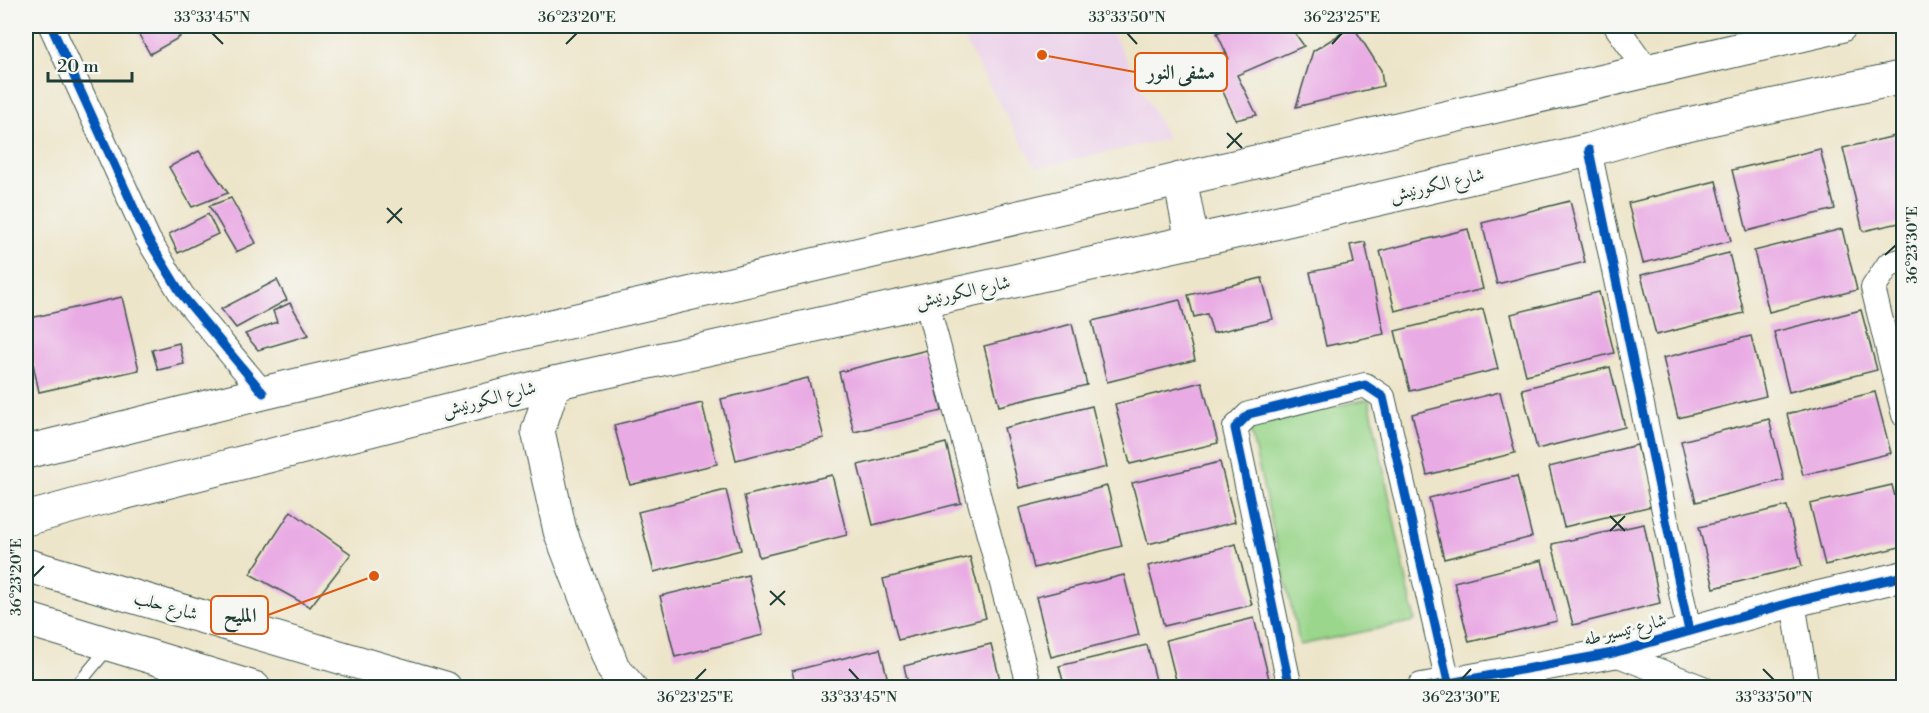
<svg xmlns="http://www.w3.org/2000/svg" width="1929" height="713" font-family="'Libre Bodoni',Amiri,serif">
	<rect width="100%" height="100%" fill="#f6f6f2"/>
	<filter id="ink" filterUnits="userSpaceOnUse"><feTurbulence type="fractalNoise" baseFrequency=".0167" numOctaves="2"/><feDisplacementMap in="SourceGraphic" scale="12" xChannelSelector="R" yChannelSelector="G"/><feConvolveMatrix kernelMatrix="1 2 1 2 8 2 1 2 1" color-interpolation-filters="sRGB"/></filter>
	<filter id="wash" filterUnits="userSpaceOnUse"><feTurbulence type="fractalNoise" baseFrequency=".008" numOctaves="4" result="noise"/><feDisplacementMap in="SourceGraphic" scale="24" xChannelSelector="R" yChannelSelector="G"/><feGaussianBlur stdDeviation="1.35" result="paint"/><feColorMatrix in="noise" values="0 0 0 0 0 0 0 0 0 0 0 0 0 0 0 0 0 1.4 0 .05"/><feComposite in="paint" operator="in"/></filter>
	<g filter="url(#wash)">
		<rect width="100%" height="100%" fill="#ede5c9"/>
		<polygon fill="#ecd1ea" points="956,26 1109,26 1168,139 1036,168"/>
		<polygon fill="#9ad68b" stroke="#5c8a60" stroke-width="1.5" points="1369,399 1415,621 1300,645 1249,425"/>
		<g id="blocks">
			<g fill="#e9abe4">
				<polygon points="134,26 173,26 180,37 150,54"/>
				<polygon points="1231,26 1290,26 1304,46 1237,75 1257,115 1236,120 1209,61 1225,53 1229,59 1217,33"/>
				<polygon points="1353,26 1381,70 1383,86 1296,107 1313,51"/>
				<polygon points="1904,134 1904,222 1863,231 1843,148"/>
				<polygon points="1820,149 1835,209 1747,231 1732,170"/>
				<polygon points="199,151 228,193 192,207 169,167"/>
				<polygon points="1716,181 1731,241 1643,263 1628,203"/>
				<polygon points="231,198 256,243 236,252 209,206"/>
				<polygon points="1570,201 1585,262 1497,284 1482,223"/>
				<polygon points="208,214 218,234 178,253 169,234"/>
				<polygon points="1468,229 1483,289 1395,311 1380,251"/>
				<polygon points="1842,229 1857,290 1769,312 1754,251"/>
				<polygon points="1365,242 1384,334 1326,346 1310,272 1354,263 1350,245"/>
				<polygon points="1729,253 1744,313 1656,335 1641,275"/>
				<polygon points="1262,278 1273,319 1213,333 1207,314 1194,317 1188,295"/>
				<polygon points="277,280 287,300 236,328 221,309"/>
				<polygon points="1599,292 1614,353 1526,375 1511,314"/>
				<polygon points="122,297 139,370 39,392 26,331 26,319"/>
				<polygon points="1180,300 1195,360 1107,382 1092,321"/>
				<polygon points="290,303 309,335 258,350 245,334 277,322 273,311"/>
				<polygon points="1483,309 1498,369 1410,391 1395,331"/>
				<polygon points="1861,310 1877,370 1789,392 1774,332"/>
				<polygon points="1072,324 1087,385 999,406 984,346"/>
				<polygon points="1751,336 1766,396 1678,418 1663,358"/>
				<polygon points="179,343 184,364 158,370 152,350"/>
				<polygon points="927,350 942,411 854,432 839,372"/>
				<polygon points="1610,367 1625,427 1537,449 1522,389"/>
				<polygon points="808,378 824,438 736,460 721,399"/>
				<polygon points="1202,382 1218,443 1130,464 1115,404"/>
				<polygon points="1500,392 1515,453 1427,475 1412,414"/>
				<polygon points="1875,392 1891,453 1803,475 1787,414"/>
				<polygon points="702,403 717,464 630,485 614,425"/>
				<polygon points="1092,406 1107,467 1019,488 1004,428"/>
				<polygon points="1769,419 1784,480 1696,502 1681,441"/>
				<polygon points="946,443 961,503 873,525 858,465"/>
				<polygon points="1637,445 1652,506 1564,527 1549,467"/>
				<polygon points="1220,462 1235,522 1148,544 1132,483"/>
				<polygon points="832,475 847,535 759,557 744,496"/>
				<polygon points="1517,476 1532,537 1444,559 1429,498"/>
				<polygon points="1892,485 1904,531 1904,546 1825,565 1810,504"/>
				<polygon points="1107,486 1122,546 1034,568 1019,508"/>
				<polygon points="726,490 741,550 654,572 638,512"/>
				<polygon points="1787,506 1802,566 1714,588 1699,527"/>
				<polygon points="291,511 351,554 310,607 250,574"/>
				<polygon points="1644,524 1660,603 1573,625 1552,544"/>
				<polygon points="1236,544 1252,605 1164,626 1148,566"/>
				<polygon points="970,557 986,618 898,640 883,579"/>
				<polygon points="1542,560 1557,621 1469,642 1454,582"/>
				<polygon points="748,575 763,635 675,657 660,596"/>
				<polygon points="1124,575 1139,635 1051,657 1036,597"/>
				<polygon points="1254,618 1269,679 1234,688 1178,688 1166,640"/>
				<polygon points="991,644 1002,688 909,688 904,666"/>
				<polygon points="1147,645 1158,688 1065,688 1059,666"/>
				<polygon points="880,649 890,688 796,688 792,671"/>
			</g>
		</g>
	</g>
	<g filter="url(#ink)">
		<use href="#blocks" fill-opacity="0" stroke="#3e564a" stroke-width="1.5"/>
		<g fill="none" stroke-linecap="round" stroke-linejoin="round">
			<defs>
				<polyline id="service" points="75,688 109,647"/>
				<g id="minor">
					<polyline points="51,26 148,239 182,295 263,393"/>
					<polyline points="1616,26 1647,70"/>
					<polyline points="1589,150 1689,631"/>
					<polyline points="1904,260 1889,264 1873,288 1904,415"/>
					<polyline points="926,300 1030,688"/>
					<polyline points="1793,602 1807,688"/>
					<polyline points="1613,653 1703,688"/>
					<polyline points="1290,688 1235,428 1249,414 1365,385 1383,397 1448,682"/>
				</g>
				<polyline id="tertiary" points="1422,688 1613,653 1793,602 1904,576"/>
				<g id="secondary">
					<polyline points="1180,179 1192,241"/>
					<polyline points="26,452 263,393 1840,26"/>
					<polyline points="26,519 84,503 554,383 1262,226 1589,150 1660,130 1904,77"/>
				</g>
				<g id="primary">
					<polyline points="554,383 538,431 560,531 613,668 630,688"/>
					<polyline points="26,565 445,688"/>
					<polyline points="26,619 254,688"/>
				</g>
			</defs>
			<use href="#service" stroke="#3e564a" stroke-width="14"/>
			<use href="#minor" stroke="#3e564a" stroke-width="26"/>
			<use href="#tertiary" stroke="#3e564a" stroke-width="32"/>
			<use href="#secondary" stroke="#3e564a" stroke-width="35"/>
			<use href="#primary" stroke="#3e564a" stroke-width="35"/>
			<use href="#service" stroke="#fff" stroke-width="12"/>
			<use href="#minor" stroke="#fff" stroke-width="24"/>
			<use href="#tertiary" stroke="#fff" stroke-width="30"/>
			<use href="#secondary" stroke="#fff" stroke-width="33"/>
			<use href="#primary" stroke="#fff" stroke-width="33"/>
			<defs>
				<g id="cycleway">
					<polyline points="51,26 148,239 182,295 263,393"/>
					<polyline points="1589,150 1689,631"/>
					<polyline points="1290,688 1235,428 1249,414 1365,385 1383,397 1448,682"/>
					<polyline points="1422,688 1613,653 1793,602 1904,576"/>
				</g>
			</defs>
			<use href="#cycleway" stroke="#f6f6f2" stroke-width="13"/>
			<use href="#cycleway" stroke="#0057b8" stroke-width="9"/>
		</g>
	</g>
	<path fill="none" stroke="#1f3d34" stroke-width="2" d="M212,33L223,44M1127,33L1137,44M566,44L577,33M1332,44L1342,33M1227,133L1242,148M1227,148L1242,133M387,208L402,223M387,223L402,208M1885,255L1896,245M1610,516L1625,531M1610,531L1625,516M33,577L44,566M770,591L785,605M770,605L785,591M849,669L859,680M1763,669L1774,680M695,680L706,669M1461,680L1471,669"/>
	<g text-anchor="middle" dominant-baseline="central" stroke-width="6" stroke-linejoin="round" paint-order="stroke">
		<g font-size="18" fill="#1f3d34" stroke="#f6f6f2">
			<text transform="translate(1437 185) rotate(-13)">شارع الكورنيش</text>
			<text transform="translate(963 292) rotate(-12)">شارع الكورنيش</text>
			<text transform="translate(489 399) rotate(-14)">شارع الكورنيش</text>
			<text transform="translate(166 606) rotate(16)">شارع حلب</text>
			<text transform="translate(1625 630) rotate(-14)">شارع تيسير طه</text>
		</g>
	</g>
	<path fill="none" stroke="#de580e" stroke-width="2" d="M1042 55L1135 72M374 576L268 615"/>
	<g fill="#de580e" stroke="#f6f6f2" stroke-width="2">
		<circle cx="1042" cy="55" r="6"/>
		<circle cx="374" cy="576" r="6"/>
	</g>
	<g fill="#f6f6f2" stroke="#de580e" stroke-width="2">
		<rect x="1135" y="53" width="92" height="38" rx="6"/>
		<rect x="211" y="596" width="57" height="38" rx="6"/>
	</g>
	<g font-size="20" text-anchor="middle" font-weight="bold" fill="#1f3d34">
		<text x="1181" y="79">مشفى النور</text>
		<text x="240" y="622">المليح</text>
	</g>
	<rect width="1929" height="713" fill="none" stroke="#f6f6f2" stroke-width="66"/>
	<path d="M48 72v9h84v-9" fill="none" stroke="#1f3d34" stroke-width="3"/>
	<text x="57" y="72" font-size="18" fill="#1f3d34" stroke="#f6f6f2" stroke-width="4.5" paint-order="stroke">20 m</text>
	<rect x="33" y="33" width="1863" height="647" fill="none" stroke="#1f3d34" stroke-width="2"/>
	<g font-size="15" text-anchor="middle" fill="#1f3d34">
		<text x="212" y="22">33°33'45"N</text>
		<text x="577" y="22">36°23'20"E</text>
		<text x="1127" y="22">33°33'50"N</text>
		<text x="1342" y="22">36°23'25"E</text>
		<text transform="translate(1912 245) rotate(-90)" y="5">36°23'30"E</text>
		<text transform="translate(16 577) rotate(-90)" y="5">36°23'20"E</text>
		<text x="695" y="702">36°23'25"E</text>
		<text x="859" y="702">33°33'45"N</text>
		<text x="1461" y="702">36°23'30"E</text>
		<text x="1774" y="702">33°33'50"N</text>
	</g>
</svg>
